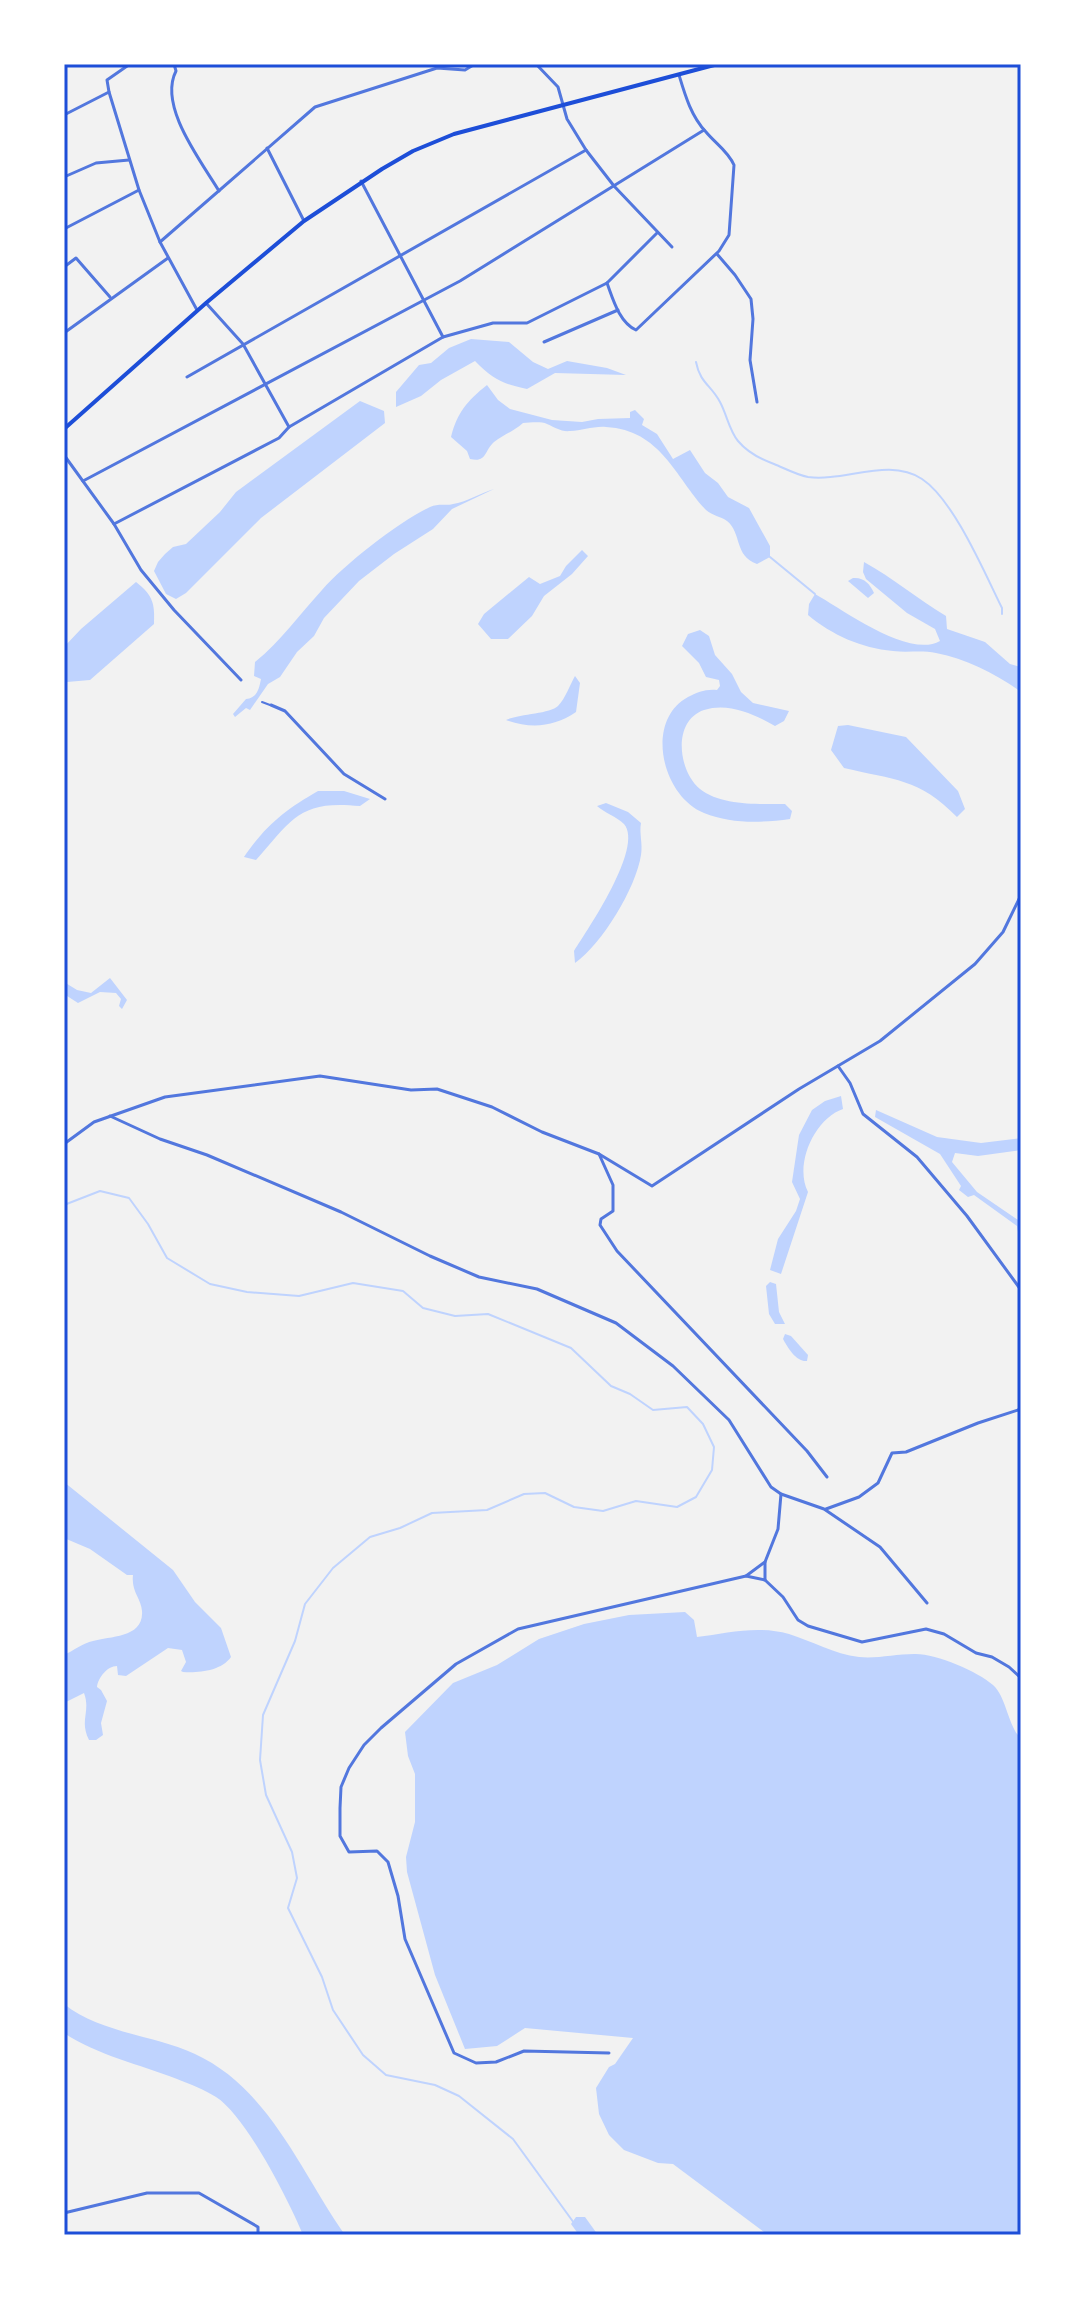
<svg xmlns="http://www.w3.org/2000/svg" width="1085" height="2299" font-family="'Source Serif 4',serif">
	<rect width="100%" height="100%" fill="#f2f2f2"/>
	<g fill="#bfd3fe">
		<path d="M471,339L509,342L533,362L548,369L567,361L607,368L626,375L555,373L527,389C502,384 493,379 475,361L441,380L421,396L396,407V392L419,365L431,363L449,348Z"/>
		<path d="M487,385L498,400L510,409L552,420L582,422L598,419L630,418V412L635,410L644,419L642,425L657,434L673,459L690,450L705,473L718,483L728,497L749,508L770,546V557L757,564C734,556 742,533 727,521C720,516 713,516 706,510C675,477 661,430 606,427C593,426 582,431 570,431C561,432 554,427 547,424C540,421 530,423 523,423C514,431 503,435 494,442C484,451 487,463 470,459L467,451L451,437C457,413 467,401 487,385Z"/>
		<polygon points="360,401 384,411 385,423 261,518 186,593 176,599 166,594 154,571 158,562 165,554 173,547 186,544 220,512 236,492"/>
		<path d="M494,489L452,509L433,529L394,554L359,581L324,618L314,636L297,652L280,677L268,684L250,710L246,708L235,717L233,714L246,699C257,698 259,689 261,679L254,676L255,662C280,642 300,614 322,590C345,564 398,522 430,507C439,503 445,506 453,504C466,502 481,493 494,489Z"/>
		<polygon points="582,550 588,556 572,574 544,596 532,616 508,639 491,639 478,624 484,614 529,577 540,584 560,576 566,566"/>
		<path d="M864,562C893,578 918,599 946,616L947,629L985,642L1010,664L1021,667V692C996,674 967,659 936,653C922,650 907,653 893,651C861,648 832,635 808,615L809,604L815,594C842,609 909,659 940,641L935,629L907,613L866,579L863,572Z"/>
		<path d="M853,578C864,577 870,584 874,593L868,598L848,581Z"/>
		<path d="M136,582C153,595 155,604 154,624L90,680L67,682L64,685V647L81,629Z"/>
		<path d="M700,630L709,636L715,655L732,674L741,692L753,703L789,711L784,721L775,726C754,714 728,702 704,710C672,721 678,771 700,789C721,806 760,804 785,804L792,811L790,819C761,823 731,824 704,813C662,796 644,721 688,697C698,692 705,689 717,690L720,686L719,680L706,677L699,663L682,646L688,634Z"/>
		<path d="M575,676L580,683L576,712C554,727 531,729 506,720C518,714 550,714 558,706C565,699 570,685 575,676Z"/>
		<path d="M848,725L906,737L958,791L965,809L957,817C919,778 894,780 844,768L831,750L838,726Z"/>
		<path d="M318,791H344L370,799L360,806C300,800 293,818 256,860L244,857C266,825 285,810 318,791Z"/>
		<path d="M606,803L628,812L641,823C639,833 643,844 641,855C636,888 602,944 575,963L574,951C588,929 644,847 624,824C617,817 605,813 597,806Z"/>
		<polygon points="110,978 127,1000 122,1009 119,1006 121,999 116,993 100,992 78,1003 64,994 64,982 77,990 91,993"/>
		<path d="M841,1096L843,1109C814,1119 794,1165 808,1192L781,1274L770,1270L778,1239L796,1211L800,1199L792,1182L799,1135L812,1110L825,1101Z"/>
		<polygon points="876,1110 937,1137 981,1143 1021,1138 1021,1150 978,1156 955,1153 952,1162 977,1192 1021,1222 1021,1233 1018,1232 1017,1226 974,1195 968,1197 959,1190 961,1186 940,1154 875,1117"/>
		<polygon points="770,1282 776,1284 779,1312 785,1324 775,1324 769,1314 766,1286"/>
		<path d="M785,1334L791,1336L808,1355L807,1361C796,1362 788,1348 783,1339Z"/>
		<path d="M64,1482L173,1570L195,1602L221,1628L231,1657C221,1671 199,1673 183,1672L181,1671L186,1662L182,1650L168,1648L126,1676L118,1675L117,1666C107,1666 98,1678 97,1687L101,1690L107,1701L101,1723L103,1735L96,1740H89C79,1720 91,1712 84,1693L66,1702L64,1706V1655C73,1651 83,1643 93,1641C110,1636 144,1638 142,1611C141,1598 131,1592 133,1575H127L90,1549L64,1538Z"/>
		<path d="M685,1612L694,1620L697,1637C727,1633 758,1625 789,1634C812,1641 834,1654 859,1657C876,1659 896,1654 914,1654C935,1653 977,1671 993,1685C1007,1698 1007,1724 1021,1739V2235H768L673,2164L658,2163L624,2150L609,2135L599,2114L596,2088L609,2067L615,2064L633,2038L525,2028L497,2046L465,2049L435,1975L407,1872L406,1857L415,1822V1774L408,1756L405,1732L453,1683L497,1665L539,1639L584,1624L629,1615Z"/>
		<path d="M64,2004C100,2033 154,2035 195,2054C269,2088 301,2172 345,2235H303C289,2201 246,2116 216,2097C205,2090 190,2084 177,2079C139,2064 99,2056 64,2033Z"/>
		<polygon points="576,2217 585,2217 598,2235 579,2235 571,2224"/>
	</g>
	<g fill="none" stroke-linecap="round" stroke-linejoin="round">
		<g stroke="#bfd3fe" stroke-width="2">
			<path d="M696,362C700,383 711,385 720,402C727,415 729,430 738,441C748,453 760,459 774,464C784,468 797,475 808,477C845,482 889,457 922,479C954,500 985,574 1002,608V614"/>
			<polyline points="770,557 815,594"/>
			<polyline points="64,1205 100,1191 129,1198 148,1224 167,1258 210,1284 247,1292 299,1296 353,1283 403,1291 423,1308 455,1316 488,1314 571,1348 611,1386 630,1394 653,1410 687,1407 703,1424 714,1447 712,1470 696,1497 677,1507 636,1501 603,1511 574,1507 545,1493 524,1494 487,1510 432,1513 400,1528 370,1537 333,1568 305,1604 295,1641 263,1715 260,1760 266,1795 292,1852 297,1878 288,1908 322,1977 333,2010 363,2055 386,2075 435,2085 459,2096 513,2139 574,2223"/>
		</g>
		<polyline stroke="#5277de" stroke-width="2" points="262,702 270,705"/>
		<g stroke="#5277de" stroke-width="3">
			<polyline points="130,64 107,80 109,92 139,190 160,242 197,310"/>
			<path d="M174,64L176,71C158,106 201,161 219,191"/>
			<polyline points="536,64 558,87 567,119 586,150 614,186 672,247"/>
			<polyline points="64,115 109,92"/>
			<polyline points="267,148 304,221"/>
			<polyline points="64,177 96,163 129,160"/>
			<polyline points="361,181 443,337"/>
			<polyline points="64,229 139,190"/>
			<polyline points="160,242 315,107 437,68 465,70 475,64"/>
			<polyline points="717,254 735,275 751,299 753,319 750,360 757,402"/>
			<polyline points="64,267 76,258 110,297"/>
			<path d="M607,283C613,299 619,322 636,330L719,251L729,235L734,165C728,151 716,144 706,132C691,116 685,95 679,75"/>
			<polyline points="206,303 243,344 289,427"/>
			<polyline points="64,333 168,258"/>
			<polyline points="544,342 618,310"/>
			<polyline points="187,377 586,150"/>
			<polyline points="64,455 114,524 141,570 174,610 241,680"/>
			<polyline points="83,481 460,281 704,130"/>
			<polyline points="114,524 279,438 289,427 443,337 493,323 527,323 607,283 657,233"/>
			<polyline points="271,705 285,711 344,774 385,799"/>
			<polyline points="838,1066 850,1083 863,1114 917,1157 967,1216 1021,1290"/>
			<polyline points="110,1116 160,1139 207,1155 341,1212 430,1256 479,1277 537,1289 616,1323 673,1366 729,1420 771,1487 781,1494 824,1509 880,1547 927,1603"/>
			<polyline points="64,1144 94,1122 165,1097 320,1076 411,1090 437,1089 492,1107 542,1132 599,1154 652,1186 799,1089 880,1041 975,964 1003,932 1021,895"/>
			<polyline points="599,1154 613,1185 613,1211 601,1219 600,1225 617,1251 807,1451 827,1477"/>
			<polyline points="781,1494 778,1529 765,1562 765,1580 783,1597 798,1620 808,1626 862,1642 926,1629 944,1634 976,1653 992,1657 1009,1667 1021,1678"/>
			<polyline points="826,1509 859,1497 878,1483 892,1453 906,1452 978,1423 1021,1409"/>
			<polyline points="746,1576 765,1580"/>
			<polyline points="609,2053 524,2051 496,2062 476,2063 454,2053 405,1939 398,1896 388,1862 377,1851 349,1852 340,1836 340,1808 341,1787 349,1768 364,1745 381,1728 456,1664 518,1629 746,1576 765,1562"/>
			<polyline points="64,2213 147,2193 199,2193 258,2227 258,2235"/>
		</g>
		<polyline stroke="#1d4ed8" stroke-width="4" points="64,429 206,303 304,221 382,169 413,151 454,134 718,64"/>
	</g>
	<rect width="1085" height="2299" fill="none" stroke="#ffffff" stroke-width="132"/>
	<rect x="66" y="66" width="953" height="2167" fill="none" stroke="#1d4ed8" stroke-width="3"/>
</svg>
